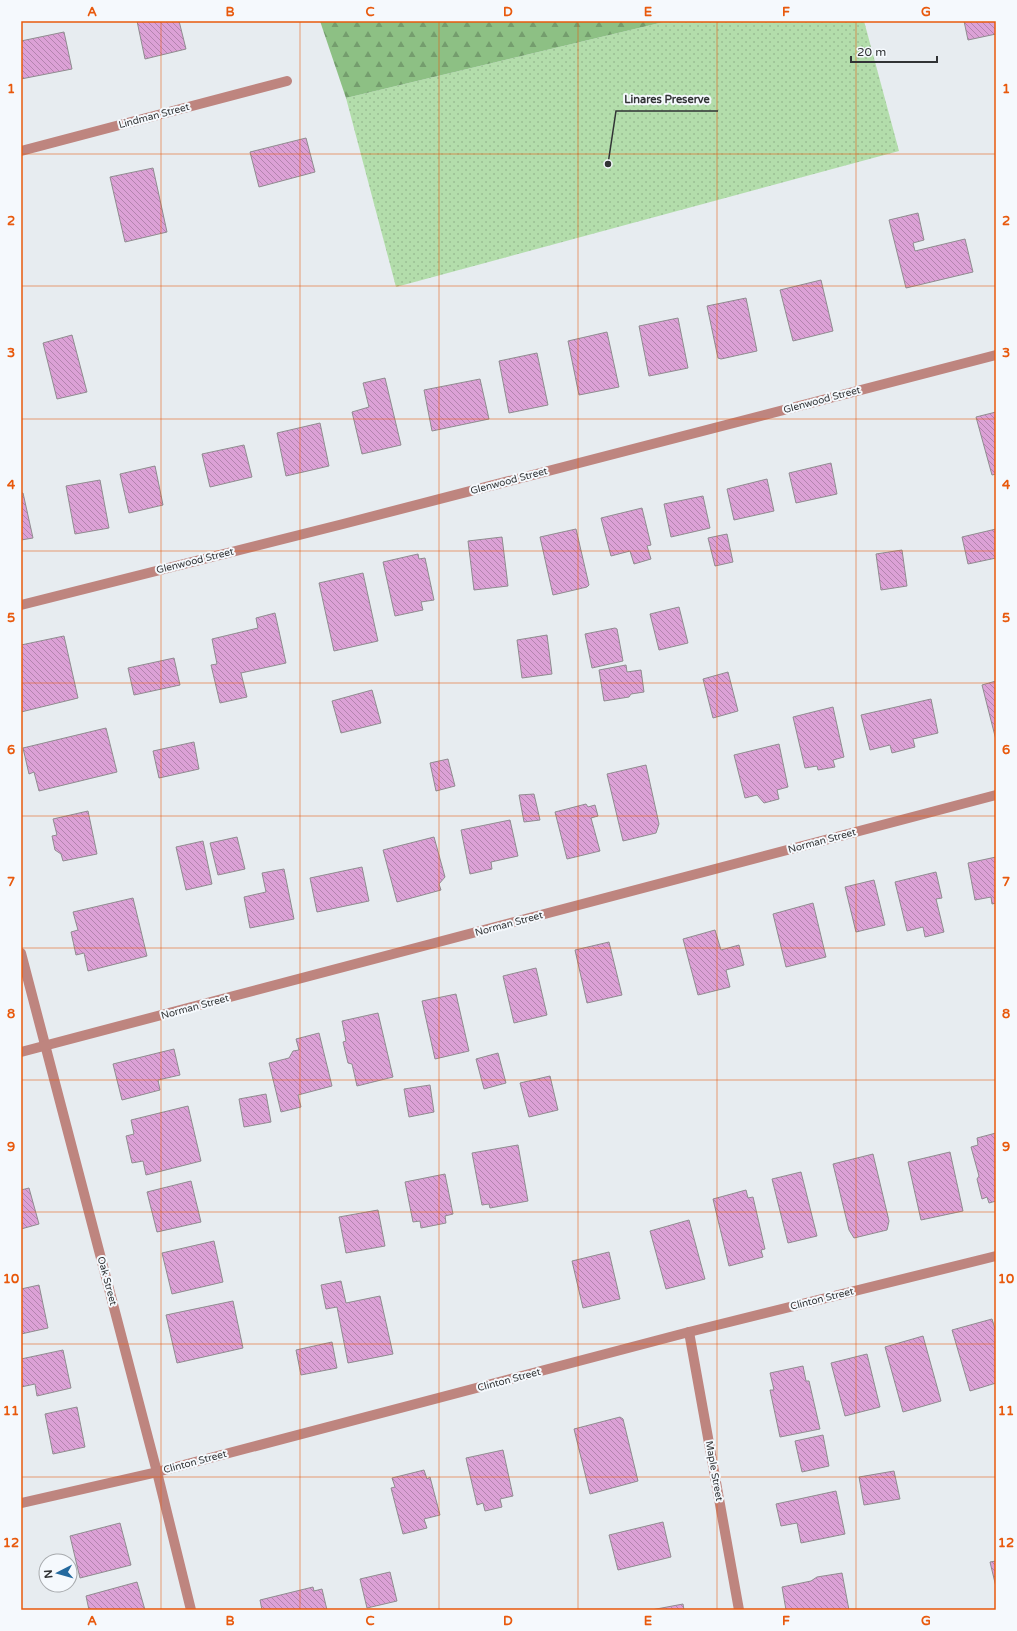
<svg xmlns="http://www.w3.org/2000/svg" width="1017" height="1631" font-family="'Varela Round',sans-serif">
	<defs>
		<pattern id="green-dots" width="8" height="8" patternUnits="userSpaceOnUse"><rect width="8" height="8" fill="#b3ddab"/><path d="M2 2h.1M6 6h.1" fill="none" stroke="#9abe94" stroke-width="1.8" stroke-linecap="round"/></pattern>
		<pattern id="forest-firs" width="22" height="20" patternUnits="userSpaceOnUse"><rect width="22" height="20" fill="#8dc084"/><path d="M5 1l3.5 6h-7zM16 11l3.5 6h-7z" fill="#749d6d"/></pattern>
		<pattern id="building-back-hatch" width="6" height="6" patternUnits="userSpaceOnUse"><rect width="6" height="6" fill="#dca1d6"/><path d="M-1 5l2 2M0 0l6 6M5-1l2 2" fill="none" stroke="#b384ae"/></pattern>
	</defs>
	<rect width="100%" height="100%" fill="#e7ecf0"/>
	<polygon fill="url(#green-dots)" points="668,21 864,21 899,151 396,287 346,98"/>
	<polygon fill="url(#forest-firs)" points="320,21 668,21 346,98"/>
	<g fill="url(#building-back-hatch)" stroke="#908c90">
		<polygon points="137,21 179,21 186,49 145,59"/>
		<polygon points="964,21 996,21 996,34 968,40"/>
		<polygon points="64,32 72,69 21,79 21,41"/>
		<polygon points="306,138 315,172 259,187 250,152"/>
		<polygon points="153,168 167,232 125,242 110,177"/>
		<polygon points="918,213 924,240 913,243 915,251 965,239 973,272 906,288 889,220"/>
		<polygon points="821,280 833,331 793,341 780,290"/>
		<polygon points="746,298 757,351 721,359 718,358 707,306"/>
		<polygon points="678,318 688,368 649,376 639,326"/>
		<polygon points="607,332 619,387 579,395 568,341"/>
		<polygon points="72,335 87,392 57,399 43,343"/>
		<polygon points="537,353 548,405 509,413 499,361"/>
		<polygon points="385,378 401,445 362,454 352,412 369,407 363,383"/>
		<polygon points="480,379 489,419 432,431 424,390"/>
		<polygon points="996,412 996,474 992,475 976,417"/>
		<polygon points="320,423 329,466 286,476 277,433"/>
		<polygon points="244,445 252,477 210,487 202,454"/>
		<polygon points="831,463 837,494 796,503 789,473"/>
		<polygon points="155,466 163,505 129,513 120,474"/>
		<polygon points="767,479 774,511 734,520 727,489"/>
		<polygon points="100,480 109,528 75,534 66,486"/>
		<polygon points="21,493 23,493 33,538 21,540"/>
		<polygon points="703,496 710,528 671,537 664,504"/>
		<polygon points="642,508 651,545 647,546 651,559 634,564 630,551 611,556 601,518"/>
		<polygon points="576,529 589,585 587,587 553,595 540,537"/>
		<polygon points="996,529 996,558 968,564 962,537"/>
		<polygon points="727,534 733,562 715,566 708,538"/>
		<polygon points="502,537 508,586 474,590 468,541"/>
		<polygon points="902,550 907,586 881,590 876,554"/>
		<polygon points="418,554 419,559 425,558 434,600 421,602 423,610 395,616 383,562"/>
		<polygon points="363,573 378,641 334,651 319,583"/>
		<polygon points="679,607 688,643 659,650 650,614"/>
		<polygon points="275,613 286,663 241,673 247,697 220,703 211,665 217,664 212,639 258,628 256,618"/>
		<polygon points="615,628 617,629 623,661 592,668 585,634"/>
		<polygon points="547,635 552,674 522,678 517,640"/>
		<polygon points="64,636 78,698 21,712 21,645"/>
		<polygon points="174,658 180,685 134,695 128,668"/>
		<polygon points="626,665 627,672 641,670 644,692 631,694 629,697 604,701 599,670"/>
		<polygon points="728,672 738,711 713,718 703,679"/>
		<polygon points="996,681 996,740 982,685"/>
		<polygon points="372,690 381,723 341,733 332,701"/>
		<polygon points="931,699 938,733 913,739 915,747 892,753 890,745 870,750 861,715"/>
		<polygon points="833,707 844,757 833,760 835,767 818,770 817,766 805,768 793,717"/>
		<polygon points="106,728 117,772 39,791 34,772 29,774 23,748"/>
		<polygon points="194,742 199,769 159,778 153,751"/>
		<polygon points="779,744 788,787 777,790 779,799 764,803 757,795 745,798 734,755"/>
		<polygon points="448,759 455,786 436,791 430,763"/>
		<polygon points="646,765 659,824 656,833 623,841 607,774"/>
		<polygon points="534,794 540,820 524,822 519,795"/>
		<polygon points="586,804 588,807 595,805 598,816 591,818 600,851 567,859 555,812"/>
		<polygon points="88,811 97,854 63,861 61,854 55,850 52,836 57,835 53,819"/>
		<polygon points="510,820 518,856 491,862 492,869 470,874 461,830"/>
		<polygon points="237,837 245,869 218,875 210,843"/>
		<polygon points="434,837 445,877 439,884 441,890 397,902 383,850"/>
		<polygon points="203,841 212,884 186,890 176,847"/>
		<polygon points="996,857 996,903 992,904 991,897 975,900 968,863"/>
		<polygon points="362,867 369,901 317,912 310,878"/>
		<polygon points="284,869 294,919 250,928 244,897 266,892 262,873"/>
		<polygon points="936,872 942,898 936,899 944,932 925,937 923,927 907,931 895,882"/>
		<polygon points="874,880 885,925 856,932 845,887"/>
		<polygon points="133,898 147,956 88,971 84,953 76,955 71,932 78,930 73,912"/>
		<polygon points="813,903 826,957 786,967 773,914"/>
		<polygon points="715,930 721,950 739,945 744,965 726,970 730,987 698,995 683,939"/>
		<polygon points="609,942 622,995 587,1003 575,950"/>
		<polygon points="536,968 547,1015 514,1023 503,976"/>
		<polygon points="456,994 469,1051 435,1059 422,1001"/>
		<polygon points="378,1013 393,1077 357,1086 352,1064 348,1063 343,1042 346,1041 342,1021"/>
		<polygon points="319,1033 332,1086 298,1095 301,1107 281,1112 269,1063 289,1058 293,1051 299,1050 296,1039"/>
		<polygon points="174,1049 180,1075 158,1080 160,1090 122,1100 113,1064"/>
		<polygon points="498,1053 506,1083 484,1089 476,1059"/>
		<polygon points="550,1076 558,1110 529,1117 520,1083"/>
		<polygon points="430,1085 434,1112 409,1117 404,1089"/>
		<polygon points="266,1094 271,1122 244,1127 239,1099"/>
		<polygon points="188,1106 201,1161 146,1175 143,1161 132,1163 126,1136 134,1134 131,1120"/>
		<polygon points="996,1133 996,1201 989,1203 987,1197 982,1199 977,1179 979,1176 971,1147 978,1145 977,1138"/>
		<polygon points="518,1145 528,1201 490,1208 489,1204 482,1205 472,1153"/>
		<polygon points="950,1152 963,1211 921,1220 908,1162"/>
		<polygon points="873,1154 889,1221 887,1230 854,1238 849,1230 833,1164"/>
		<polygon points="801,1172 817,1236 788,1243 772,1179"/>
		<polygon points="445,1174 453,1214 445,1216 446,1223 421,1228 420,1221 413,1222 405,1182"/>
		<polygon points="191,1181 201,1222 157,1232 147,1192"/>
		<polygon points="29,1188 39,1224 21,1229 21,1190"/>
		<polygon points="746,1190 748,1198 753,1197 765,1249 761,1250 763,1257 729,1266 713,1199"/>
		<polygon points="378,1210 385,1246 346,1253 339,1217"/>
		<polygon points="689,1220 705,1279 666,1289 650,1231"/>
		<polygon points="214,1241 223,1282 172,1294 162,1253"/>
		<polygon points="609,1252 620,1299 583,1308 572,1261"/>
		<polygon points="341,1281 346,1303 380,1296 393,1354 348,1363 337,1307 326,1309 321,1285"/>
		<polygon points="39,1285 48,1328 21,1334 21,1289"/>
		<polygon points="233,1301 243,1348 177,1363 166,1315"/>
		<polygon points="992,1319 996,1332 996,1383 970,1391 952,1330"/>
		<polygon points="923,1336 941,1401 903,1412 885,1347"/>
		<polygon points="332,1342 337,1368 301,1375 296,1350"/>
		<polygon points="63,1350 71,1388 37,1396 35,1384 21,1387 21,1359"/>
		<polygon points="867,1354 880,1407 845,1416 831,1363"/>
		<polygon points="803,1366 806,1381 809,1381 820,1429 780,1437 770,1390 774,1390 770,1373"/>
		<polygon points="77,1407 85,1447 53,1454 45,1414"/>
		<polygon points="620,1417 623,1419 638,1481 590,1494 574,1429"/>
		<polygon points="823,1435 829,1466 802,1472 795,1441"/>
		<polygon points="503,1450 513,1496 500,1499 502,1507 485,1511 483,1503 477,1505 466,1458"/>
		<polygon points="424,1470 427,1479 430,1477 440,1515 424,1519 427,1528 403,1534 391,1488 395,1487 392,1478"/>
		<polygon points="894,1471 900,1499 864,1505 859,1477"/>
		<polygon points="836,1491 845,1534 801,1543 797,1523 781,1526 776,1504"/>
		<polygon points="663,1522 671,1557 618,1570 609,1535"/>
		<polygon points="120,1523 131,1565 80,1578 70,1536"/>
		<polygon points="996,1561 996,1587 990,1562"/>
		<polygon points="390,1572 397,1601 367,1608 360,1579"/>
		<polygon points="842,1573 849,1610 786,1610 782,1587 811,1581 817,1577"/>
		<polygon points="137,1582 145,1610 89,1610 86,1596"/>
		<polygon points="313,1587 314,1591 322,1589 327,1610 262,1610 260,1600"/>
		<polygon points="683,1604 684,1610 651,1610"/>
	</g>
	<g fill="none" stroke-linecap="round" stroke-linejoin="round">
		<g stroke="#be857f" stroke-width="10">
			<polyline points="21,151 287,81"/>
			<polyline points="21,605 343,524 996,355"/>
			<polyline points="21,953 157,1472 191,1610"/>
			<polyline points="21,1052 996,795"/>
			<polyline points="689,1332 739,1610"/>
			<polyline points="21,1503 157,1472 689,1332 996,1256"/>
		</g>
	</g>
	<path fill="none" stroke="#e8590c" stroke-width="1" stroke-opacity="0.55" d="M161,21V1610M300,21V1610M439,21V1610M578,21V1610M717,21V1610M856,21V1610M21,154H996M21,286H996M21,419H996M21,551H996M21,683H996M21,816H996M21,948H996M21,1080H996M21,1212H996M21,1344H996M21,1477H996"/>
	<g text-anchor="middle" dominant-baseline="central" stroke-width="4" stroke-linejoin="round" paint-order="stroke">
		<g font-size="10" fill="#313335" stroke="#f5f9fd">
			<text transform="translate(154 116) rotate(-15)">Lindman Street</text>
			<text transform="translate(822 400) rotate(-15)">Glenwood Street</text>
			<text transform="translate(509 481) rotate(-15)">Glenwood Street</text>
			<text transform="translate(195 561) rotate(-14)">Glenwood Street</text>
			<text transform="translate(822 841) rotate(-15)">Norman Street</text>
			<text transform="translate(509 924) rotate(-15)">Norman Street</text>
			<text transform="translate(195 1007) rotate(-15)">Norman Street</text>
			<text transform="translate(107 1281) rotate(75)">Oak Street</text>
			<text transform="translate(822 1299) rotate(-14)">Clinton Street</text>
			<text transform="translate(509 1380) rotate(-15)">Clinton Street</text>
			<text transform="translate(195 1462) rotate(-15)">Clinton Street</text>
			<text transform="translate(714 1471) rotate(80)">Maple Street</text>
		</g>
	</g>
	<path fill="none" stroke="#313335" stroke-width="1.5" d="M608 164L616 111H718"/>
	<circle fill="#313335" stroke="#f5f9fd" stroke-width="1.5" cx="608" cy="164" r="4"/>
	<g font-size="11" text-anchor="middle" font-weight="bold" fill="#313335" stroke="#f5f9fd" stroke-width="4" stroke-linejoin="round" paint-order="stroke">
		<text x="667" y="103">Linares Preserve</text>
	</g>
	<rect width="1017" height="1631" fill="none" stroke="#f5f9fd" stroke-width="44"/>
	<g transform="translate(58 1573) rotate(264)"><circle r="19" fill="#f5f9fd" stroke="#a7aaad"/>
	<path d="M0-3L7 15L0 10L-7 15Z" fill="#23699e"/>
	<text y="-6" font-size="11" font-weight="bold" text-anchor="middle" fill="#313335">N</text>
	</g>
	<path d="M851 56v6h86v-6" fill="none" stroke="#313335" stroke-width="2"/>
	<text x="857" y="56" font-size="12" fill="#313335" stroke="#f5f9fd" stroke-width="3" paint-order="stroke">20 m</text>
	<rect x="22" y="22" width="973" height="1587" fill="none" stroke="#e8590c" stroke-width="1.5"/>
	<g font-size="13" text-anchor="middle" font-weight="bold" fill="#e8590c">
		<text x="92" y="16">A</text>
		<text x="230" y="16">B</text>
		<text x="370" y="16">C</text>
		<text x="508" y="16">D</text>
		<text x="648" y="16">E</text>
		<text x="786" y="16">F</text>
		<text x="926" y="16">G</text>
		<text x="11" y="93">1</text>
		<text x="1006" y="93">1</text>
		<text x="11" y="225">2</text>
		<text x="1006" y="225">2</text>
		<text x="11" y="357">3</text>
		<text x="1006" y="357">3</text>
		<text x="11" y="489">4</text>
		<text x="1006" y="489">4</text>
		<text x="11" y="622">5</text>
		<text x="1006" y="622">5</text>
		<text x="11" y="754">6</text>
		<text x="1006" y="754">6</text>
		<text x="11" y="886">7</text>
		<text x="1006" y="886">7</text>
		<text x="11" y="1018">8</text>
		<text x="1006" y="1018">8</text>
		<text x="11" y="1151">9</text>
		<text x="1006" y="1151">9</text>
		<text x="11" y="1283">10</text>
		<text x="1006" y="1283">10</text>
		<text x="11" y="1415">11</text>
		<text x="1006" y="1415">11</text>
		<text x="11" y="1547">12</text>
		<text x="1006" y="1547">12</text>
		<text x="92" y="1625">A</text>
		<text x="230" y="1625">B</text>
		<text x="370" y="1625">C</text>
		<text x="508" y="1625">D</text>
		<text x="648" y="1625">E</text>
		<text x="786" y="1625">F</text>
		<text x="926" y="1625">G</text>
	</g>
</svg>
